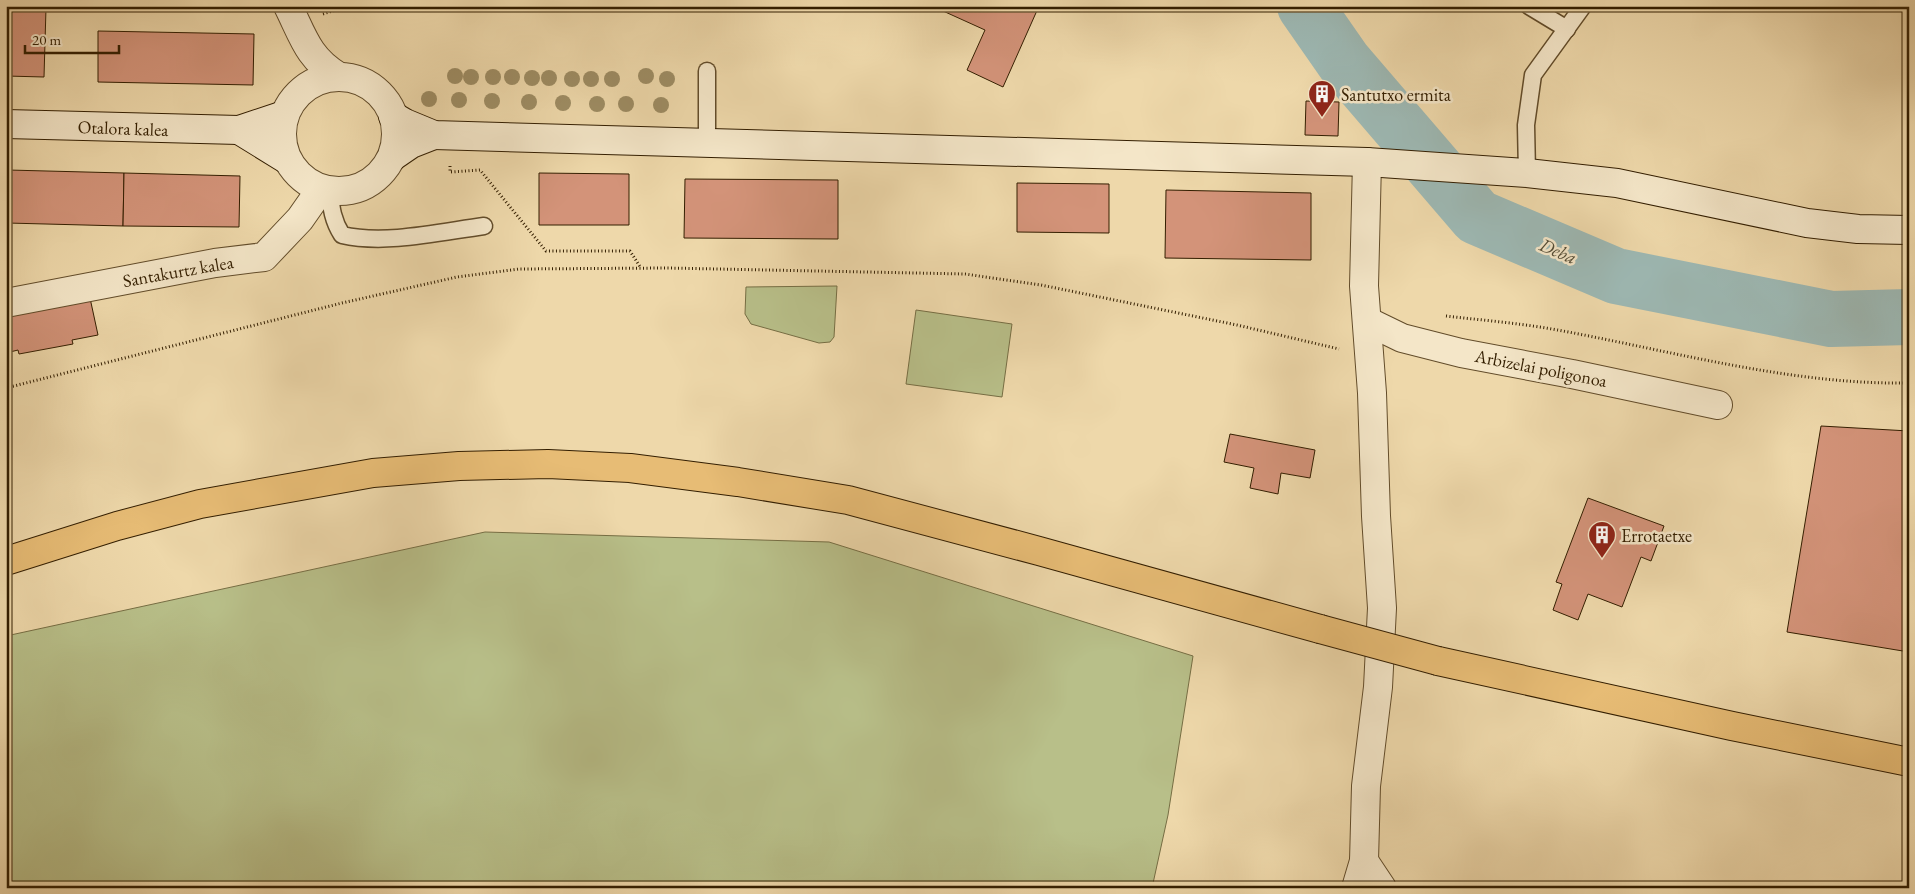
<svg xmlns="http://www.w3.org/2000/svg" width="1915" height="894" font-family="'EB Garamond',serif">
	<rect width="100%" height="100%" fill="#eed8aa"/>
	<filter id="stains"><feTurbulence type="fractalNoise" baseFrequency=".004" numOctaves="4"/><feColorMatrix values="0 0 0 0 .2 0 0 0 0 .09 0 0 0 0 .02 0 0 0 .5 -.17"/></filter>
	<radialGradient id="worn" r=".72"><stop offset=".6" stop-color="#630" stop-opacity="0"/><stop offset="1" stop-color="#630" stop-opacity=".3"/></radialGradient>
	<g fill="#b8bf89" stroke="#766e44">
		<polygon points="837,286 834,337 830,342 819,343 751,324 745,314 746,287"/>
		<polygon points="916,310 1012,324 1002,397 906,384"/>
		<polygon points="485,532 829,542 1193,656 1168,815 1152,888 6,888 6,636"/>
	</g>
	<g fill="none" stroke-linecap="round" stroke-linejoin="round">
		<polyline stroke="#9db8b3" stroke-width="56" points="1305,6 1344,62 1477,217 1616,276 1831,319 1909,317"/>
	</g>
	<g fill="#d39379" stroke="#331e00">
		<polygon points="932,6 1039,6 1003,87 967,70 985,30"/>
		<polygon points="6,7 46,8 44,77 6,76"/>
		<polygon points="98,31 254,34 253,85 98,82"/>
		<polygon points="1306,101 1339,102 1338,136 1305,135"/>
		<polygon points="8,170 124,173 123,226 7,223"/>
		<polygon points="124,173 240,176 239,227 123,226"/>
		<polygon points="539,173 629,174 629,225 539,225"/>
		<polygon points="685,179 838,180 838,239 684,238"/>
		<polygon points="1017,183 1109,184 1109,233 1017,232"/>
		<polygon points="1166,190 1311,193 1311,260 1165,258"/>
		<polygon points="90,298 98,335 72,340 73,344 19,354 18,350 6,353 6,315"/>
		<polygon points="1821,426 1909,431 1909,652 1787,632"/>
		<polygon points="1230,434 1315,450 1310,478 1281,473 1278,494 1250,488 1254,468 1224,462"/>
		<polygon points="1588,498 1664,526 1651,561 1641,557 1622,607 1588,594 1578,620 1553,610 1562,584 1556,582"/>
	</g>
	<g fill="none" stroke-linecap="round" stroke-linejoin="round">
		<defs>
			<g id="lane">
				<polyline points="1529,6 1567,29"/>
				<polyline points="707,71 707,142"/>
				<polyline points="1527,173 1526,125 1533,75 1583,6"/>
				<path d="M330,192C331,208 333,221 342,235C385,245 440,232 484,226"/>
			</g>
			<g id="street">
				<path d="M288,6C303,36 308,58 338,76"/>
				<circle cx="339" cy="134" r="57"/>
				<polyline points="6,303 215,263 264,257 300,219 321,189"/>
				<polyline points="1367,321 1402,338 1461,353 1572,374 1718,405"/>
				<polyline points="1364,861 1382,888"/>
				<polyline points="1356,888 1364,861 1366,786 1378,687 1382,608 1376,516 1372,393 1364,286 1367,162"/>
			</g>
			<g id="secondary">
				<polyline points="393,116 405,123 434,135 1367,162 1527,173 1617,183 1807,223 1858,229 1909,230"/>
				<polyline points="6,124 239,130 284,115"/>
				<polyline points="239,130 286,159"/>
				<polyline points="392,157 411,144 434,135"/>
			</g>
			<g id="primary">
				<polyline points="6,561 117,526 200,504 373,473 459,466 548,464 630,468 738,482 848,500 1039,551 1320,629"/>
				<polyline points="1438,661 1732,726 1909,762"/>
			</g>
		</defs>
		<use href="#lane" stroke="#624c2a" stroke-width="19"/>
		<use href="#street" stroke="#624c2a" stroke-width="30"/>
		<use href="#secondary" stroke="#331e00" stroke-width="30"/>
		<use href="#primary" stroke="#331e00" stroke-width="30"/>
		<g stroke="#331e00" stroke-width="3" stroke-dasharray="1 2.5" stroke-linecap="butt">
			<polyline points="323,14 348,6"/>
			<polyline points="450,166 450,172 480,170 546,251 630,251 641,268"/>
			<path d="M1446,316C1481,320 1517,323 1552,329C1669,350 1789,385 1909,383"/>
			<polyline points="6,388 342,303 457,277 519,269 668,268 965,274 1041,285 1237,325 1339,349"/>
		</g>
		<use href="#lane" stroke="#f4e6c8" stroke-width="16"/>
		<use href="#street" stroke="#f4e6c8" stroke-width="28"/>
		<use href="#secondary" stroke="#f4e6c8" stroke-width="28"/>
		<use href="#primary" stroke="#e7bc75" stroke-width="28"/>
		<defs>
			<polyline id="primary-bridge" points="1320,629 1438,661"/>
		</defs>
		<use href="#primary-bridge" stroke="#331e00" stroke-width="30" stroke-linecap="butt"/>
		<use href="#primary-bridge" stroke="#e7bc75" stroke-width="28"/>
	</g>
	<g fill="#9d8c63">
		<circle cx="455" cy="76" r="8"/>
		<circle cx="646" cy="76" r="8"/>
		<circle cx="471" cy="77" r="8"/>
		<circle cx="493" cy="77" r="8"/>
		<circle cx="512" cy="77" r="8"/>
		<circle cx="532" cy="78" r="8"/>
		<circle cx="549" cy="78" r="8"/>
		<circle cx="572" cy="79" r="8"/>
		<circle cx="591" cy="79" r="8"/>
		<circle cx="612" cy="79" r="8"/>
		<circle cx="667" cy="79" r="8"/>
		<circle cx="429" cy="99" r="8"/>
		<circle cx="459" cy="100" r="8"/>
		<circle cx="492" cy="101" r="8"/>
		<circle cx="529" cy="102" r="8"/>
		<circle cx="563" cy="103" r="8"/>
		<circle cx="597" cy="104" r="8"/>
		<circle cx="626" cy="104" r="8"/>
		<circle cx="661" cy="105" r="8"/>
	</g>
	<defs>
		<symbol id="building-pin" viewBox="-11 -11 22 30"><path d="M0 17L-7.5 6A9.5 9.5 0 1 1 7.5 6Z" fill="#8f2418" stroke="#f4e6c8"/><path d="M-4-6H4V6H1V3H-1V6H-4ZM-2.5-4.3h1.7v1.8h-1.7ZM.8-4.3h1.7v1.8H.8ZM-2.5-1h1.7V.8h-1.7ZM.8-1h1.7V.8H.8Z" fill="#fff"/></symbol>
	</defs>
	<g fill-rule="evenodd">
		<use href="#building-pin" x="1306" y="78" width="32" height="43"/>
		<use href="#building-pin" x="1586" y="519" width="32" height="43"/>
	</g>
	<g text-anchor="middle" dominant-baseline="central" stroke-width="5" stroke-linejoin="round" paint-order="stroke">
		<g font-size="18" fill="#331e00" stroke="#f4e6c8" text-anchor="start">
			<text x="1341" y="94">Santutxo ermita</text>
			<text x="1621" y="535">Errotaetxe</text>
		</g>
		<g font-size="18" fill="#331e00" stroke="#f4e6c8">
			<text transform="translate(123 128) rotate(2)">Otalora kalea</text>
			<text transform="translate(178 271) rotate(-10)">Santakurtz kalea</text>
			<text transform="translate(1541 368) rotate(11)">Arbizelai poligonoa</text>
		</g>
		<g font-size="19" font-style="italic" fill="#534c36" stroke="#f4e6c8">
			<text transform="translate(1558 251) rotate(23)">Deba</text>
		</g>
	</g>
	<rect width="1915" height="894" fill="none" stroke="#eed8aa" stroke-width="25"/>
	<rect x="8" y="8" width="1900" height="879" fill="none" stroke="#331e00" stroke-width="2.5"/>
	<rect x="12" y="12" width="1890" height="869" fill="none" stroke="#331e00"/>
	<path d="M25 45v8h94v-8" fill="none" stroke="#331e00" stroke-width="2.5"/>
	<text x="32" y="45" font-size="15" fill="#331e00" stroke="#f4e6c8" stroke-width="4" paint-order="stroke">20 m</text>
	<rect width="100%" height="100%" filter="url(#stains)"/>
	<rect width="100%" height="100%" fill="url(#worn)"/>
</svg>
